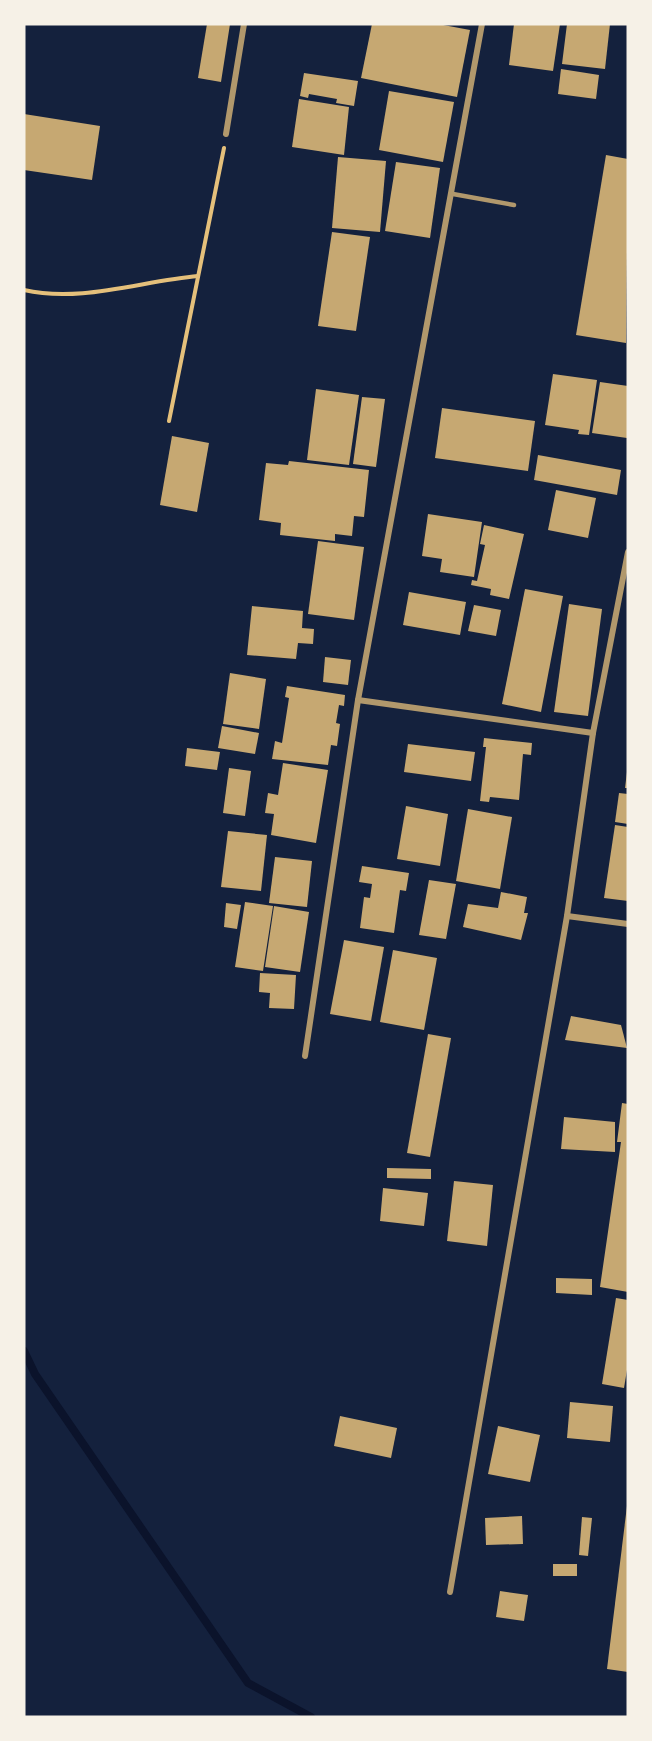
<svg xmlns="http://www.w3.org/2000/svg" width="652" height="1741" font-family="'IBM Plex Sans',sans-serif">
	<rect width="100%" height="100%" fill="#14213d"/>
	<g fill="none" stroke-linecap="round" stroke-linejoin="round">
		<polyline stroke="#0b132b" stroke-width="8" points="24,1351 35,1374 248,1683 311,1717"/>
	</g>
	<g fill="#c6a872">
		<polygon points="207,24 230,24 221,82 198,78"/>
		<polygon points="372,24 438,24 470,30 457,97 361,78"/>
		<polygon points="514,24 560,24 553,71 509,65"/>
		<polygon points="567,24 610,24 605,69 562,64"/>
		<polygon points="561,69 599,75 596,99 558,94"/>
		<polygon points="304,73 358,81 354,106 336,103 337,99 309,94 308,98 300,96"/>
		<polygon points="389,91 454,102 443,162 379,150"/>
		<polygon points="299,99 349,107 344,155 292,147"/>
		<polygon points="24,114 100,126 92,180 24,170"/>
		<polygon points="606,155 628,159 626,343 576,335"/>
		<polygon points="338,157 386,161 380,232 332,228"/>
		<polygon points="396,162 440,168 430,238 385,231"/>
		<polygon points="332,232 370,237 356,331 318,326"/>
		<polygon points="553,374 597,380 589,435 578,434 579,430 545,425"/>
		<polygon points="600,382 628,386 627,438 592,433"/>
		<polygon points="316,389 359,395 349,465 307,460"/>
		<polygon points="362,397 385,399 376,467 353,464"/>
		<polygon points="442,408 535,421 528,471 435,458"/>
		<polygon points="172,436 209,443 197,512 160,505"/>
		<polygon points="538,455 621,470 617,495 534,480"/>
		<polygon points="289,461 369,470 364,517 354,516 352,536 335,534 335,541 280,535 281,523 259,520 266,463 288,465"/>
		<polygon points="556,490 596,498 588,538 548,530"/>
		<polygon points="428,514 482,522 474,577 440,572 442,559 422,556"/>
		<polygon points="484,525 524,534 509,599 490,595 491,589 471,585 472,580 477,581 485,545 480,544"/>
		<polygon points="318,541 364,547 354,620 308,614"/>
		<polygon points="525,589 563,596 541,712 502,704"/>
		<polygon points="409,592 466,602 460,635 403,625"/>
		<polygon points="569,604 602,609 588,716 554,712"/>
		<polygon points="474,605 501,610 496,636 468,631"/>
		<polygon points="252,606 303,611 302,628 314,629 313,644 298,643 296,659 247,655"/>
		<polygon points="325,657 351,660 348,685 323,682"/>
		<polygon points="230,673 266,679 259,729 223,724"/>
		<polygon points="287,686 345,695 344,706 339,705 336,723 340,724 337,746 331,745 328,765 272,759 275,741 282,743 289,698 285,697"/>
		<polygon points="222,726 259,733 255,754 218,748"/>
		<polygon points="484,738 532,743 531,755 523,754 519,800 490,797 489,802 480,801 486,747 483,747"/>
		<polygon points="408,744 475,752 471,781 404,772"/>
		<polygon points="187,748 220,752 217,770 185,766"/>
		<polygon points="283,763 328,770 316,843 271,835 274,814 265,813 268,793 278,795"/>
		<polygon points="229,768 251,771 245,816 223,813"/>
		<polygon points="627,772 628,772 628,788 625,788"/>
		<polygon points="619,793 628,794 628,824 615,822"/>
		<polygon points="406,806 448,814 440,866 397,859"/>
		<polygon points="468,809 512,817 500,889 456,881"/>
		<polygon points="615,825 628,827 628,901 604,898"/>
		<polygon points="228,831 267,835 261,891 221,887"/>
		<polygon points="275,857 312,861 307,907 269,903"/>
		<polygon points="362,866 409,873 406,891 400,890 394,933 360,928 364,897 370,898 372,884 359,882"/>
		<polygon points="429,880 456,884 446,939 419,935"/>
		<polygon points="501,892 527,897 524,913 528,913 521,940 463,927 468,904 498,908"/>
		<polygon points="245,902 273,906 263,971 235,967"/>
		<polygon points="226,903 241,905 237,929 224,927"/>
		<polygon points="274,906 309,912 300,972 265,967"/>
		<polygon points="344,940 384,947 371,1021 330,1014"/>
		<polygon points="393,950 437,958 424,1030 380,1022"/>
		<polygon points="260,973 296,975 294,1009 269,1008 270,993 259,992"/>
		<polygon points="571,1016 621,1025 627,1048 565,1040"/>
		<polygon points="428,1034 451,1038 430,1157 407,1153"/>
		<polygon points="622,1103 628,1104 628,1292 600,1287 621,1142 617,1142"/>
		<polygon points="564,1117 615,1122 615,1152 561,1149"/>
		<polygon points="387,1168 431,1169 431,1179 387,1178"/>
		<polygon points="454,1181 493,1185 487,1246 447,1241"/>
		<polygon points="383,1188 428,1193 424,1226 380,1221"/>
		<polygon points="556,1278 592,1279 592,1295 556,1293"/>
		<polygon points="616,1298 628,1300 628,1364 624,1388 602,1384"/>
		<polygon points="570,1402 613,1406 610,1442 567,1438"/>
		<polygon points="340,1416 397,1428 391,1458 334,1446"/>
		<polygon points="498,1426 540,1435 530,1482 488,1474"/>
		<polygon points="627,1506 628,1506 628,1672 607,1669"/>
		<polygon points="522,1516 523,1544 486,1545 485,1518"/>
		<polygon points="582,1517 592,1518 588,1556 579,1555"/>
		<rect x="553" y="1564" width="24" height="12"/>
		<polygon points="500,1591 528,1595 524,1621 496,1617"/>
	</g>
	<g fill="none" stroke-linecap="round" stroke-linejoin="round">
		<g stroke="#e5c07b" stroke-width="4">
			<path d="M24,290C81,303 141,281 198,276"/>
			<polyline points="169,421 224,148"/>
		</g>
		<polyline stroke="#b1986c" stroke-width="4.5" points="453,194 514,205"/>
		<g stroke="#b1986c" stroke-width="6">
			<polyline points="226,134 244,24"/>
			<polyline points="358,700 593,733"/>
			<polyline points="567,916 628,924"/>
			<polyline points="305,1056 358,700 482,24"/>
			<polyline points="450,1592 567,916 593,733 628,552"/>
		</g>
	</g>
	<rect width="652" height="1741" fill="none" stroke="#f6f1e7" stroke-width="51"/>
</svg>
